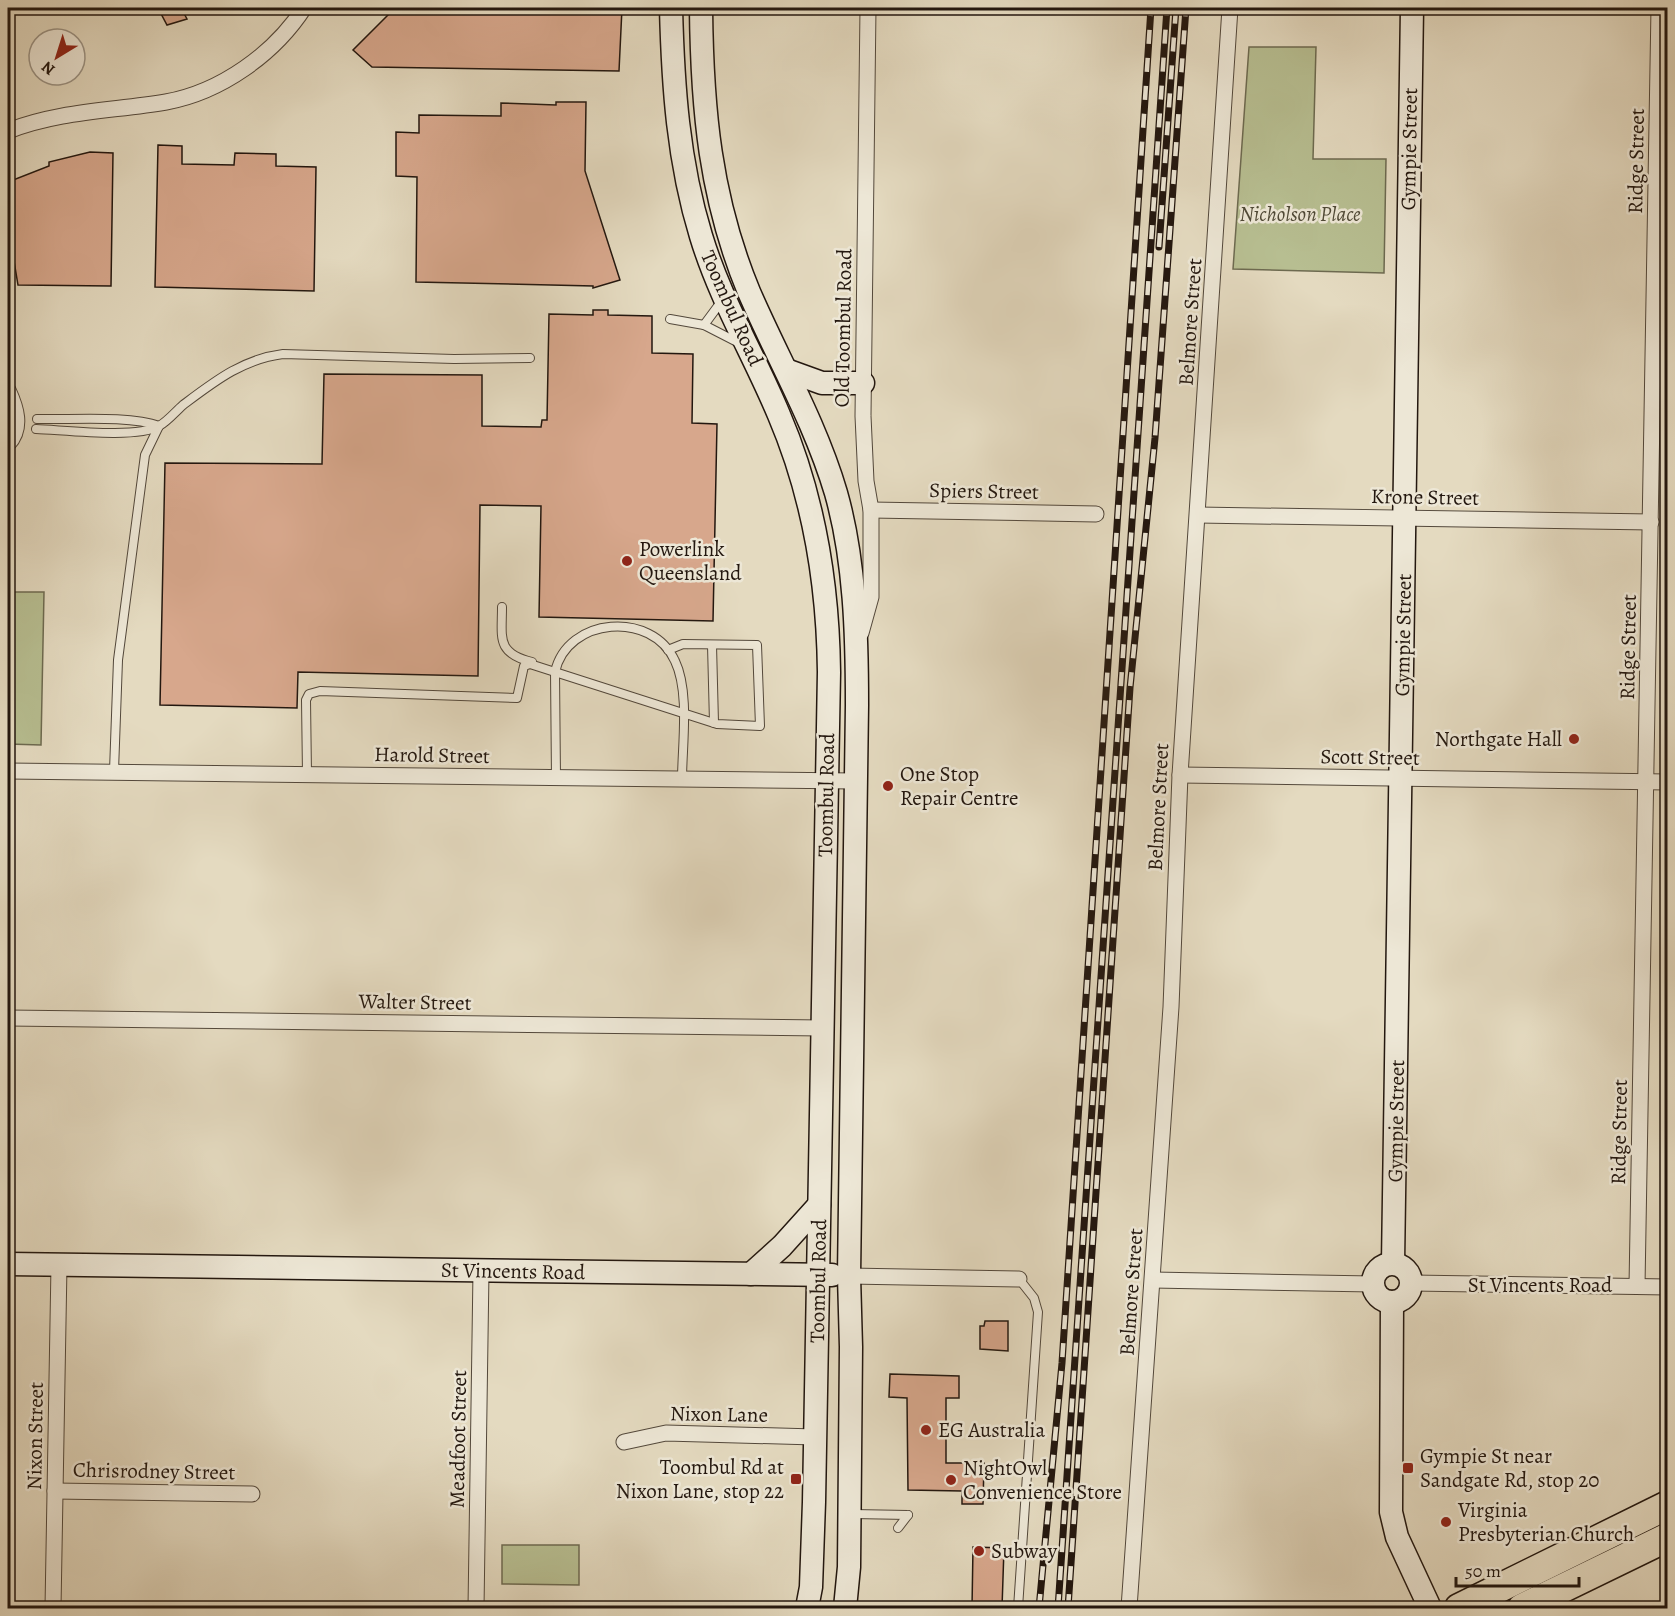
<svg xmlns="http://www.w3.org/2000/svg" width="1675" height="1616" font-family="Alegreya,serif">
	<rect width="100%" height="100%" fill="#e4dac0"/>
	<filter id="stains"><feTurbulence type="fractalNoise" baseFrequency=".00333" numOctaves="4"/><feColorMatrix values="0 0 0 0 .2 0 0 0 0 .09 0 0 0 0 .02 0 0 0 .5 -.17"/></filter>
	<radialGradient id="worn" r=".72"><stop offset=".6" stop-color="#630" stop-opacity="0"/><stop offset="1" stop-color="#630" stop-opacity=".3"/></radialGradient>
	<g fill="#b7be91" stroke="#6d6a50" stroke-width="1.5">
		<polygon points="1249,47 1316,47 1313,159 1386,159 1384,273 1233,269"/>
		<polygon points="8,592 44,592 41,745 8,744"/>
		<polygon points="502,1545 579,1545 579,1585 502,1584"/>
	</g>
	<g fill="#d7a78c" stroke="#23170f" stroke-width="1.5">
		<polygon points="158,8 181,8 187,19 167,25"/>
		<polygon points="389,8 622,8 619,71 372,67 353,50 389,14"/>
		<polygon points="556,102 586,102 585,171 620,280 593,288 593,286 416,282 417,177 396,176 396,132 419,133 419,115 501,116 501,103 556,105"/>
		<polygon points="158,145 182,146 182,164 234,165 235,153 276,154 276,166 316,167 314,291 155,287"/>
		<polygon points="90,152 113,153 111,286 18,285 8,225 8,182 49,166 49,162"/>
		<polygon points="593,310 608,310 608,315 652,316 652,353 693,354 692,423 717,424 713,621 539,617 541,506 480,505 478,676 298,672 297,708 160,705 165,463 322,464 324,374 482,375 482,426 541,427 542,420 547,420 549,314 593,315"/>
		<polygon points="985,1321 1008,1321 1008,1351 980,1349 980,1326 984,1326"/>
		<polygon points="890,1374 959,1376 959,1398 946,1398 946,1463 984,1463 983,1504 962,1504 962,1491 908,1490 907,1398 889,1397"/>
		<polygon points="973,1547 1004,1548 1002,1608 972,1608"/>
	</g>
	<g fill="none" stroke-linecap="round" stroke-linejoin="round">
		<defs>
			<g id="lane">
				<polyline points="670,319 704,325 741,344"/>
				<polyline points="704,325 721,302"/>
				<path d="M37,419C69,420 130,415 159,426"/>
				<path d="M36,429C64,430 137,439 159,426C168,421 175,412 183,405C215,381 243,359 283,354L454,359L530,358"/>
				<path d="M502,607C502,638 496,653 532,662"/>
				<polyline points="712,645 714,723"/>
				<polyline points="114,771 118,660 145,455 159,426"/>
				<polyline points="307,774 306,700 309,694 320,691 517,698 524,666 530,664 717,724 760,726 757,645 683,644 668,650"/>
				<path d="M556,778L555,672C567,617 652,610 675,661C690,692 682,746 682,780"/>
				<polyline points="853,1514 908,1515"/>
				<polyline points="898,1528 908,1515"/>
				<polyline points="1018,1608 1038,1312 1034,1298 1019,1279"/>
			</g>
			<g id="street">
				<path d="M8,131C59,111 112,111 166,102C221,92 274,54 304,8"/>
				<path d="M8,390C16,407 23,428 8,444"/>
				<polyline points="871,510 1096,514"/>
				<polyline points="1198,515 1651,522"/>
				<polyline points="861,633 871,597 871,510 866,481 863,416 868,8"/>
				<polyline points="8,771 855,781"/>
				<polyline points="1180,775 1668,782"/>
				<polyline points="8,1018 822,1028"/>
				<polyline points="849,1276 1019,1279"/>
				<polyline points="1153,1280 1373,1284"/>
				<polyline points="1412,1283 1668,1287"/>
				<polyline points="1637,1286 1659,8"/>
				<polyline points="624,1442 666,1433 815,1437"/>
				<polyline points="55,1491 252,1494"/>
				<polyline points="53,1608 59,1265"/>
				<polyline points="476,1608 481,1271"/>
				<polyline points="1129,1608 1171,1007 1180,775 1230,8"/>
			</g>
			<g id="secondary">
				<path d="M671,8C673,86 678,161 701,236C720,299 754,355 779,415C814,497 828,582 829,672L814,1502L811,1587L807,1608"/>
				<path d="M701,8C702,109 710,198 749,292C778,359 815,422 836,493C855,560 857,635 857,705L849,1276L851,1347L849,1567L845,1608"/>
				<polyline points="786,370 822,383 863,383"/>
				<polyline points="1393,1263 1412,8"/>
				<circle cx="1392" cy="1283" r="19"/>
				<polyline points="8,1264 832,1275"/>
				<polyline points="751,1274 782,1246 819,1205"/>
				<polyline points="1392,1302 1391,1512 1397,1537 1430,1608"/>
			</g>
			<g id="highway">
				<polyline points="1459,1608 1668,1505"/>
				<polyline points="1522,1608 1668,1537"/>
			</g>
		</defs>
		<use href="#lane" stroke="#53483b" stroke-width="10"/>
		<use href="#street" stroke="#53483b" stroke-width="17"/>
		<use href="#secondary" stroke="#23170f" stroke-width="25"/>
		<use href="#highway" stroke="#23170f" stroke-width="31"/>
		<use href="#lane" stroke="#ede7d6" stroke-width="8"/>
		<use href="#street" stroke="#ede7d6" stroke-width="15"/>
		<use href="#secondary" stroke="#ede7d6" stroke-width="22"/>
		<use href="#highway" stroke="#e4dac0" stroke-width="28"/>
		<defs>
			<g id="rail">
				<polyline points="1159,247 1176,8"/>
				<polyline points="1039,1608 1062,1363 1151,8"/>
				<polyline points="1058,1608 1167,8"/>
				<polyline points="1068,1608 1130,688 1155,438 1186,8"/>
			</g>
		</defs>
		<use href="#rail" stroke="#23170f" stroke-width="7"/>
		<use href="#rail" stroke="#ede7d6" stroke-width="4.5" stroke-dasharray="14" stroke-linecap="butt"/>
	</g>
	<g fill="#8f2418" stroke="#ede7d6" stroke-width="2">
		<circle cx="627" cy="561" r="6"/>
		<circle cx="1574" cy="739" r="6"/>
		<circle cx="888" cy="786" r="6"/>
		<circle cx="926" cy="1430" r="6"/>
		<rect x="1402" y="1462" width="12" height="12" rx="3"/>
		<rect x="790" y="1473" width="12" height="12" rx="3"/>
		<circle cx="951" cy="1480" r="6"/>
		<circle cx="1446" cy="1522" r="6"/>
		<circle cx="979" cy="1551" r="6"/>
	</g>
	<g text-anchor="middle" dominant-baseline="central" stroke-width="5" stroke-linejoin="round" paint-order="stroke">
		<g font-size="21" fill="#23170f" stroke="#ede7d6">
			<text transform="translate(1409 149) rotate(-89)">Gympie Street</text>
			<text transform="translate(1636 161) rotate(-89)">Ridge Street</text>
			<text transform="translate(732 308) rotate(66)">Toombul Road</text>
			<text transform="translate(1190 322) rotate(-86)">Belmore Street</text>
			<text transform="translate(843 328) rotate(-89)">Old Toombul Road</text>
			<text transform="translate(984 491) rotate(1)">Spiers Street</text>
			<text transform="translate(1425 497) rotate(1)">Krone Street</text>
			<text transform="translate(1403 635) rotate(-89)">Gympie Street</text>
			<text transform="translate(1628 647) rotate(-89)">Ridge Street</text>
			<text transform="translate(432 755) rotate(1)">Harold Street</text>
			<text transform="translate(1370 757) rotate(1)">Scott Street</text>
			<text transform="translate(826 795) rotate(-89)">Toombul Road</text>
			<text transform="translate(1158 807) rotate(-87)">Belmore Street</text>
			<text transform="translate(415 1002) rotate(1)">Walter Street</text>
			<text transform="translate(1396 1121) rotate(-89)">Gympie Street</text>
			<text transform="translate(1619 1132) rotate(-89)">Ridge Street</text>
			<text transform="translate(513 1271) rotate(1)">St Vincents Road</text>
			<text transform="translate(818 1281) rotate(-89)">Toombul Road</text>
			<text x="1540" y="1285">St Vincents Road</text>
			<text transform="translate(1131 1292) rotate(-86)">Belmore Street</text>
			<text transform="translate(719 1414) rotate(1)">Nixon Lane</text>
			<text transform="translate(35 1436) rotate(-89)">Nixon Street</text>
			<text transform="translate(458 1439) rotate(-89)">Meadfoot Street</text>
			<text transform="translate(154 1471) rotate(1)">Chrisrodney Street</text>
		</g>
		<g font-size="21" font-style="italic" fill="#4f4936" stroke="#ede7d6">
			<text x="1300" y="214">Nicholson Place</text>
		</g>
		<g font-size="21" fill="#23170f" stroke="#ede7d6" text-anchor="start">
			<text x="639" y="549">Powerlink<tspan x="639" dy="24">Queensland</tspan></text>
			<text x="1562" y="739" text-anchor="end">Northgate Hall</text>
			<text x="900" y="774">One Stop<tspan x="900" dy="24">Repair Centre</tspan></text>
			<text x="938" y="1430">EG Australia</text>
			<text x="1420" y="1456">Gympie St near<tspan x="1420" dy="24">Sandgate Rd, stop 20</tspan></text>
			<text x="784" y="1467" text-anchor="end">Toombul Rd at<tspan x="784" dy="24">Nixon Lane, stop 22</tspan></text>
			<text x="963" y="1468">NightOwl<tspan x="963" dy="24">Convenience Store</tspan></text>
			<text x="1458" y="1510">Virginia<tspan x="1458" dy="24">Presbyterian Church</tspan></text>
			<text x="991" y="1551">Subway</text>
		</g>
	</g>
	<rect width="1675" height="1616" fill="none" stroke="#e4dac0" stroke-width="30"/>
	<rect x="9" y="9" width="1657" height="1598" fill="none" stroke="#23170f" stroke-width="3"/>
	<rect x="15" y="15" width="1645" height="1586" fill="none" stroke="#23170f" stroke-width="1.5"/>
	<g transform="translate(57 57) rotate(218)"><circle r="28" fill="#ede7d6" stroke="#9c9486" stroke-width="1.5"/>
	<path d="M0-4.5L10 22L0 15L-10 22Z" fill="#8f2418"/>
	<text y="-9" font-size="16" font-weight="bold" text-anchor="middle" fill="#23170f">N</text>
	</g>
	<path d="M1456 1577v9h123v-9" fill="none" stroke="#23170f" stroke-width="3"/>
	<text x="1465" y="1577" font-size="18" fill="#23170f" stroke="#ede7d6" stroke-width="4.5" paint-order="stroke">50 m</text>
	<rect width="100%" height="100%" filter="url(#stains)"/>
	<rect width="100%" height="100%" fill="url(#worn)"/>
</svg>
